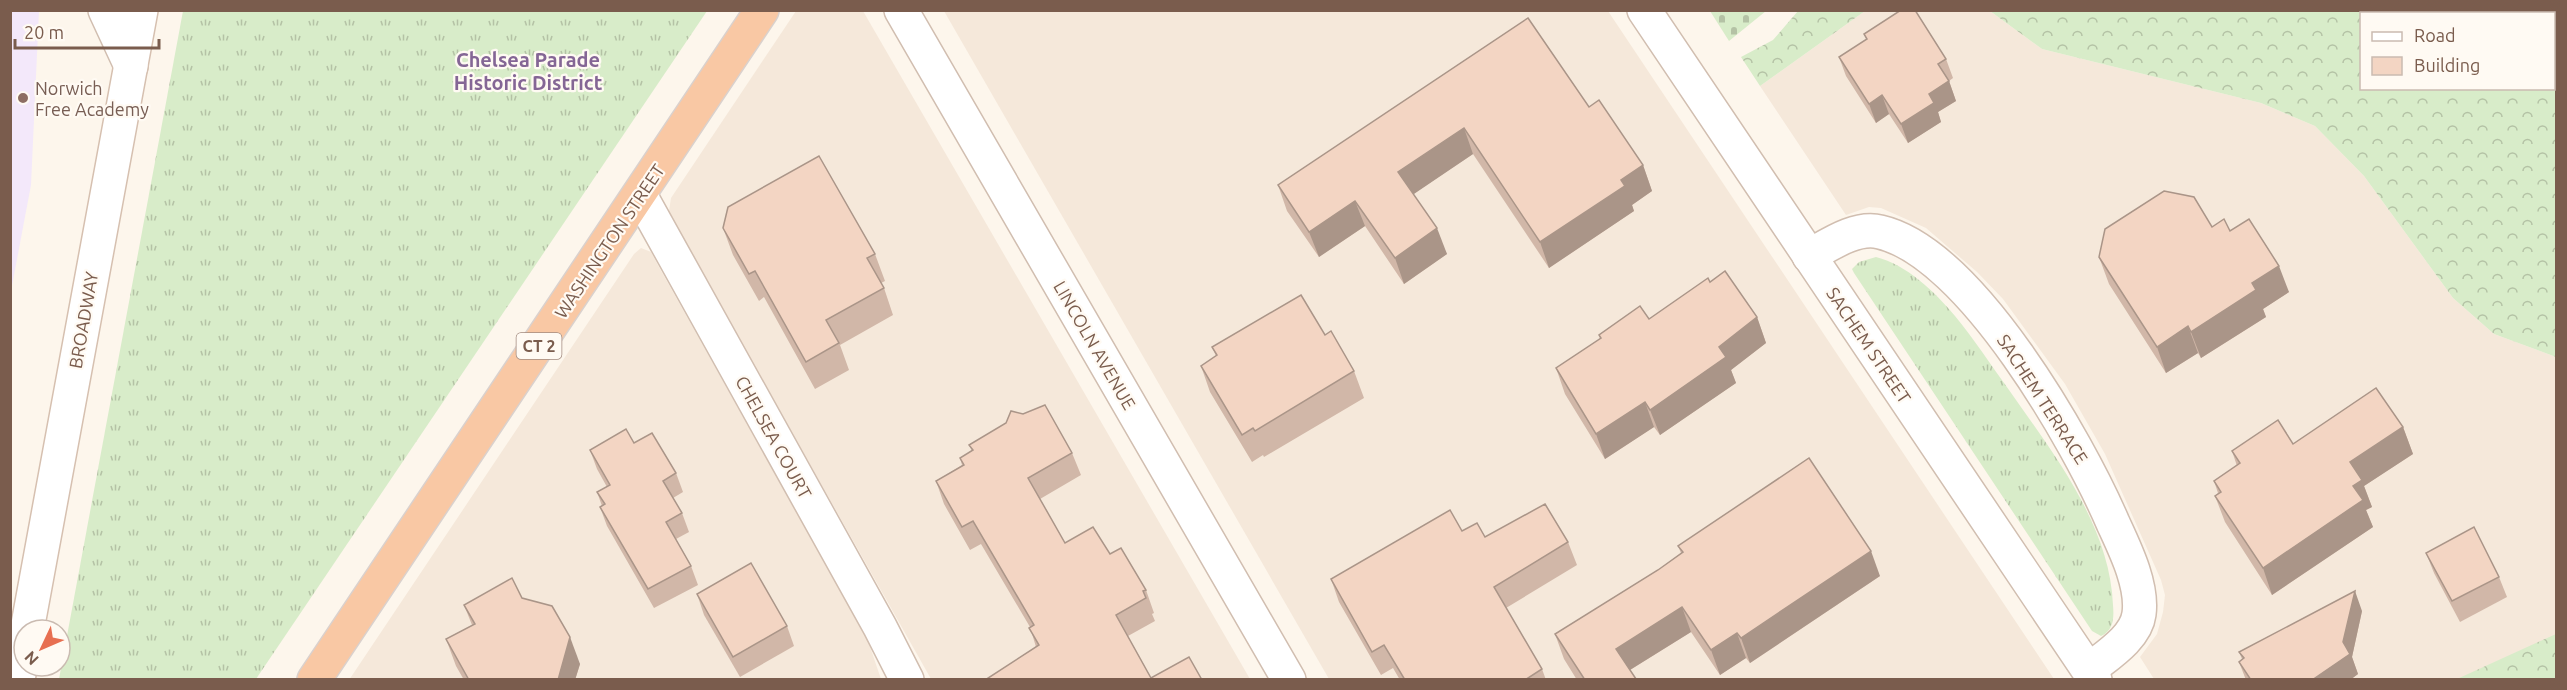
<svg xmlns="http://www.w3.org/2000/svg" width="2567" height="690" font-family="Ubuntu,sans-serif">
	<defs>
		<pattern id="grass-tufts" width="24" height="20" patternUnits="userSpaceOnUse" patternTransform="scale(1.5)"><rect width="24" height="20" fill="#d8ecc9"/><path d="M3 7l-1-3M5 7V3M7 7l1-3M15 17l-1-3M17 17v-4M19 17l1-3" fill="none" stroke="#b4c2a5"/></pattern>
		<pattern id="forest-crowns" width="20" height="18" patternUnits="userSpaceOnUse" patternTransform="scale(1.5)"><rect width="20" height="18" fill="#d8ecc9"/><path d="M2 6a3 3 0 1 1 6 0M12 15a3 3 0 1 1 6 0" fill="none" stroke="#b4c2a5"/></pattern>
		<pattern id="cemetery-stones" width="16" height="16" patternUnits="userSpaceOnUse" patternTransform="scale(1.5)"><rect width="16" height="16" fill="#d8ecc9"/><path d="M2 7V4a2 2 0 0 1 4 0v3zM10 15v-3a2 2 0 0 1 4 0v3z" fill="#b4c2a5"/></pattern>
	</defs>
	<rect width="100%" height="100%" fill="#fdf6ec"/>
	<g fill="#f5e8da">
		<polygon points="796,11 863,11 1250,679 931,679 674,223 669,211 671,198"/>
		<polygon points="944,11 1608,11 2054,679 1329,679"/>
		<polygon points="1865,11 1990,11 2042,49 2261,103 2315,126 2364,176 2453,298 2494,334 2556,357 2556,635 2459,679 2154,679 2140,657 2157,634 2163,612 2165,595 2161,580 2105,454 2065,384 2003,299 1977,272 1926,228 1881,208 1869,207 1846,215 1760,86"/>
		<polygon points="641,248 651,252 659,267 867,638 881,679 349,680 634,254"/>
	</g>
	<polygon fill="#f3e8fa" points="11,10 39,11 31,185 11,291"/>
	<g fill="url(#grass-tufts)">
		<polygon points="183,11 707,11 256,679 59,679"/>
		<path d="M1876,257C1907,265 1934,291 1955,316C1974,339 1991,365 2009,390C2053,453 2110,525 2113,605C2114,617 2114,630 2101,636L2092,631L1854,273L1852,269L1859,262Z"/>
	</g>
	<g fill="url(#forest-crowns)" fill-rule="evenodd">
		<polygon points="1798,11 1865,11 1760,86 1741,57 1773,40"/>
		<path d="M1990,11H2556V357L2494,334L2453,298L2364,176L2315,126L2261,103L2042,49ZM2362,14H2554V88H2362Z"/>
		<polygon points="2556,634 2556,679 2457,679"/>
	</g>
	<polygon fill="url(#cemetery-stones)" points="1710,11 1766,11 1729,41"/>
	<g fill="none" stroke-linecap="round" stroke-linejoin="round">
		<defs>
			<g id="minor">
				<polyline points="105,10 131,66"/>
				<polyline points="901,10 1289,680"/>
				<polyline points="640,195 880,627 907,680"/>
				<path d="M1809,256C1829,245 1856,226 1880,232C1971,253 2078,442 2113,523C2125,549 2143,585 2139,614C2136,638 2106,656 2089,670"/>
			</g>
			<polyline id="tertiary" points="1644,10 2095,680"/>
			<g id="secondary">
				<polyline points="27,630 141,10"/>
				<polyline points="18,680 24,644"/>
			</g>
			<polyline id="trunk" points="314,680 762,10"/>
		</defs>
		<use href="#minor" stroke="#d1beb0" stroke-width="36"/>
		<use href="#tertiary" stroke="#d1beb0" stroke-width="36"/>
		<use href="#secondary" stroke="#d6c0b0" stroke-width="36"/>
		<use href="#trunk" stroke="#dad1cd" stroke-width="36"/>
		<use href="#minor" stroke="#fff" stroke-width="33"/>
		<use href="#tertiary" stroke="#fff" stroke-width="33"/>
		<use href="#secondary" stroke="#fff" stroke-width="33"/>
		<use href="#trunk" stroke="#f9c8a4" stroke-width="33"/>
	</g>
	<g fill="#d1b7a8">
		<polygon points="1528,18 1589,107 1643,165 1652,191 1632,205 1634,211 1549,268 1473,154 1413,194 1447,254 1404,284 1365,226 1319,257 1287,211 1278,185"/>
		<polygon points="1864,34 1946,59 1953,78 1949,81 1956,101 1938,112 1941,122 1908,143 1889,114 1876,123 1846,76 1839,57 1867,40"/>
		<polygon points="2212,227 2230,231 2289,292 2263,309 2266,317 2201,358 2198,353 2166,373 2109,284 2099,257"/>
		<polygon points="723,228 875,254 885,281 881,283 884,288 893,315 840,345 849,370 815,389 764,297 759,301 733,255"/>
		<polygon points="1710,282 1757,317 1766,343 1731,370 1736,383 1660,435 1654,427 1605,459 1565,394 1556,368 1600,339 1599,335 1649,319"/>
		<polygon points="1325,335 1354,371 1364,398 1264,457 1263,455 1252,462 1210,392 1201,366 1216,356 1212,347"/>
		<polygon points="2403,427 2413,454 2364,486 2372,507 2366,510 2373,527 2272,595 2225,522 2215,496 2218,493 2214,481 2237,466 2232,451 2293,444"/>
		<polygon points="634,443 676,473 683,492 673,498 682,513 689,532 676,539 691,566 698,585 654,608 607,526 600,507 602,506 597,492 607,487 597,469 590,450"/>
		<polygon points="969,445 1072,453 1081,475 1040,499 1065,543 1110,554 1146,590 1154,613 1152,614 1155,621 1128,636 1151,678 1202,680 985,680 1036,647 1030,627 981,544 970,550 944,504 936,481 962,465 960,458 972,451"/>
		<polygon points="1462,531 1485,537 1568,542 1577,565 1506,608 1542,669 1546,680 1400,680 1393,668 1381,675 1339,602 1331,579"/>
		<polygon points="1678,546 1880,576 1750,663 1746,658 1720,675 1691,632 1630,670 1636,680 1577,680 1564,659 1555,634 1658,570 1681,553"/>
		<polygon points="2426,553 2499,577 2507,597 2460,622 2434,573"/>
		<polygon points="697,594 787,626 794,646 740,677 704,615"/>
		<polygon points="522,598 580,664 575,680 464,680 456,666 446,639 472,625 464,605"/>
		<polygon points="2362,611 2352,657 2358,674 2350,680 2246,680 2239,662 2242,659 2239,652"/>
	</g>
	<g fill="#aa9588">
		<polygon points="1949,81 1956,101 1938,112 1941,122 1908,143 1901,124 1929,94"/>
		<polygon points="1882,95 1889,114 1876,123 1869,104"/>
		<polygon points="1464,128 1473,154 1408,198 1398,172"/>
		<polygon points="1643,165 1652,191 1632,205 1634,211 1549,268 1540,242 1621,180"/>
		<polygon points="1355,201 1365,226 1319,257 1309,232"/>
		<polygon points="1437,228 1447,254 1404,284 1395,258"/>
		<polygon points="2279,266 2289,292 2263,309 2266,317 2201,358 2191,332 2252,283"/>
		<polygon points="1757,317 1766,343 1731,370 1736,383 1660,435 1650,410 1719,347"/>
		<polygon points="2188,326 2198,353 2166,373 2157,347"/>
		<polygon points="1645,402 1654,427 1605,459 1596,434"/>
		<polygon points="2403,427 2413,454 2364,486 2372,507 2366,510 2373,527 2272,595 2263,568 2353,486 2350,462"/>
		<polygon points="1871,551 1880,576 1750,663 1741,638"/>
		<polygon points="2355,591 2362,611 2352,657 2358,674 2350,680 2313,680"/>
		<polygon points="1682,607 1691,632 1625,673 1616,649"/>
		<polygon points="1737,633 1746,658 1720,675 1711,650"/>
		<polygon points="570,637 580,664 575,680 558,680"/>
	</g>
	<g fill="#f3d5c3" stroke="#aa9588" stroke-width="1.5">
		<polygon points="1901,10 1915,10 1946,59 1938,64 1949,81 1929,94 1934,103 1901,124 1882,95 1869,104 1839,57 1867,39 1864,34"/>
		<polygon points="1528,18 1589,107 1599,100 1643,165 1621,180 1625,186 1540,242 1464,128 1398,172 1437,228 1395,258 1355,201 1309,232 1278,185"/>
		<polygon points="819,156 875,254 867,258 884,288 826,320 839,343 806,362 755,271 749,274 723,228 728,207"/>
		<polygon points="2164,191 2194,197 2212,227 2224,219 2230,231 2249,219 2279,266 2252,283 2256,290 2191,332 2188,326 2157,347 2099,257 2105,229"/>
		<polygon points="1725,271 1757,317 1719,347 1726,357 1650,410 1645,402 1596,434 1556,368 1601,338 1599,335 1640,306 1649,319 1708,278 1710,282"/>
		<polygon points="1301,295 1325,335 1331,331 1354,371 1255,431 1253,428 1242,435 1201,366 1217,355 1212,347"/>
		<polygon points="2376,388 2403,427 2350,462 2362,480 2353,486 2363,500 2263,568 2215,496 2221,492 2214,481 2240,463 2232,451 2278,420 2293,444"/>
		<polygon points="1045,405 1072,453 1028,478 1065,543 1093,527 1110,554 1121,548 1146,590 1143,591 1146,598 1116,615 1151,678 1189,657 1202,680 985,680 1039,645 1029,628 1034,625 973,521 962,527 936,481 964,465 960,458 973,450 969,445 1006,423 1011,411 1023,414"/>
		<polygon points="626,429 634,443 652,433 676,473 663,481 682,513 666,522 691,566 648,589 600,507 605,504 597,492 610,485 590,450"/>
		<polygon points="1809,458 1871,551 1741,638 1737,633 1711,650 1682,607 1616,649 1636,679 1635,680 1585,680 1555,634 1658,570 1683,552 1678,546"/>
		<polygon points="1545,504 1568,542 1494,587 1542,669 1525,680 1405,680 1384,645 1372,652 1331,579 1450,510 1462,531 1477,523 1485,537"/>
		<polygon points="2474,527 2499,577 2452,601 2426,553"/>
		<polygon points="751,563 787,626 733,657 697,594"/>
		<polygon points="512,578 522,598 552,606 570,637 558,680 469,680 446,639 475,624 464,605"/>
		<polygon points="2355,591 2343,642 2350,654 2312,680 2251,680 2239,662 2244,658 2239,652"/>
	</g>
	<circle fill="#8d6e63" stroke="#fffaf3" stroke-width="2" cx="23" cy="98" r="6"/>
	<g text-anchor="middle" dominant-baseline="central" stroke-width="4.5" stroke-linejoin="round" paint-order="stroke">
		<rect fill="#fffaf3" stroke="#a28b7f" stroke-width="1.5" x="516.5" y="333" width="45" height="26" rx="4.5"/>
		<g font-size="16" font-weight="bold" fill="#7a5c4d">
			<text x="539" y="346">CT 2</text>
		</g>
		<g font-size="18" fill="#785e54" stroke="#fffaf3" text-anchor="start">
			<text x="35" y="88">Norwich<tspan x="35" dy="21">Free Academy</tspan></text>
		</g>
		<g font-size="18" fill="#7a5c4d" stroke="#fffaf3">
			<text transform="translate(609 241) rotate(-56)">WASHINGTON STREET</text>
			<text transform="translate(83 320) rotate(-80)">BROADWAY</text>
			<text transform="translate(1095 345) rotate(60)">LINCOLN AVENUE</text>
			<text transform="translate(1869 345) rotate(56)">SACHEM STREET</text>
			<text transform="translate(2043 399) rotate(57)">SACHEM TERRACE</text>
			<text transform="translate(774 437) rotate(61)">CHELSEA COURT</text>
		</g>
		<g font-size="20" font-weight="bold" fill="#846695" stroke="#fffaf3">
			<text x="528" y="59">Chelsea Parade<tspan x="528" dy="23">Historic District</tspan></text>
		</g>
	</g>
	<rect width="2567" height="690" fill="none" stroke="#7a5c4d" stroke-width="24"/>
	<rect x="2360" y="12" width="195" height="78" fill="#fffaf3" stroke="#cabbb1" stroke-width="1.5"/>
	<rect x="2372" y="32" width="30" height="9" fill="#ffffff" stroke="#cabbb1" stroke-width="1.5"/>
	<text x="2414" y="42" font-size="18" fill="#7a5c4d">Road</text>
	<rect x="2372" y="57" width="30" height="18" fill="#f3d5c3" stroke="#cabbb1" stroke-width="1.5"/>
	<text x="2414" y="72" font-size="18" fill="#7a5c4d">Building</text>
	<g transform="translate(42 648) rotate(226)"><circle r="28" fill="#fffaf3" stroke="#cabbb1" stroke-width="1.5"/>
	<path d="M0-4.5L10 22L0 15L-10 22Z" fill="#e76f51"/>
	<text y="-9" font-size="16" font-weight="bold" text-anchor="middle" fill="#7a5c4d">N</text>
	</g>
	<path d="M15 39v9h144v-9" fill="none" stroke="#7a5c4d" stroke-width="3"/>
	<text x="24" y="39" font-size="18" fill="#7a5c4d" stroke="#fffaf3" stroke-width="4.5" paint-order="stroke">20 m</text>
</svg>
